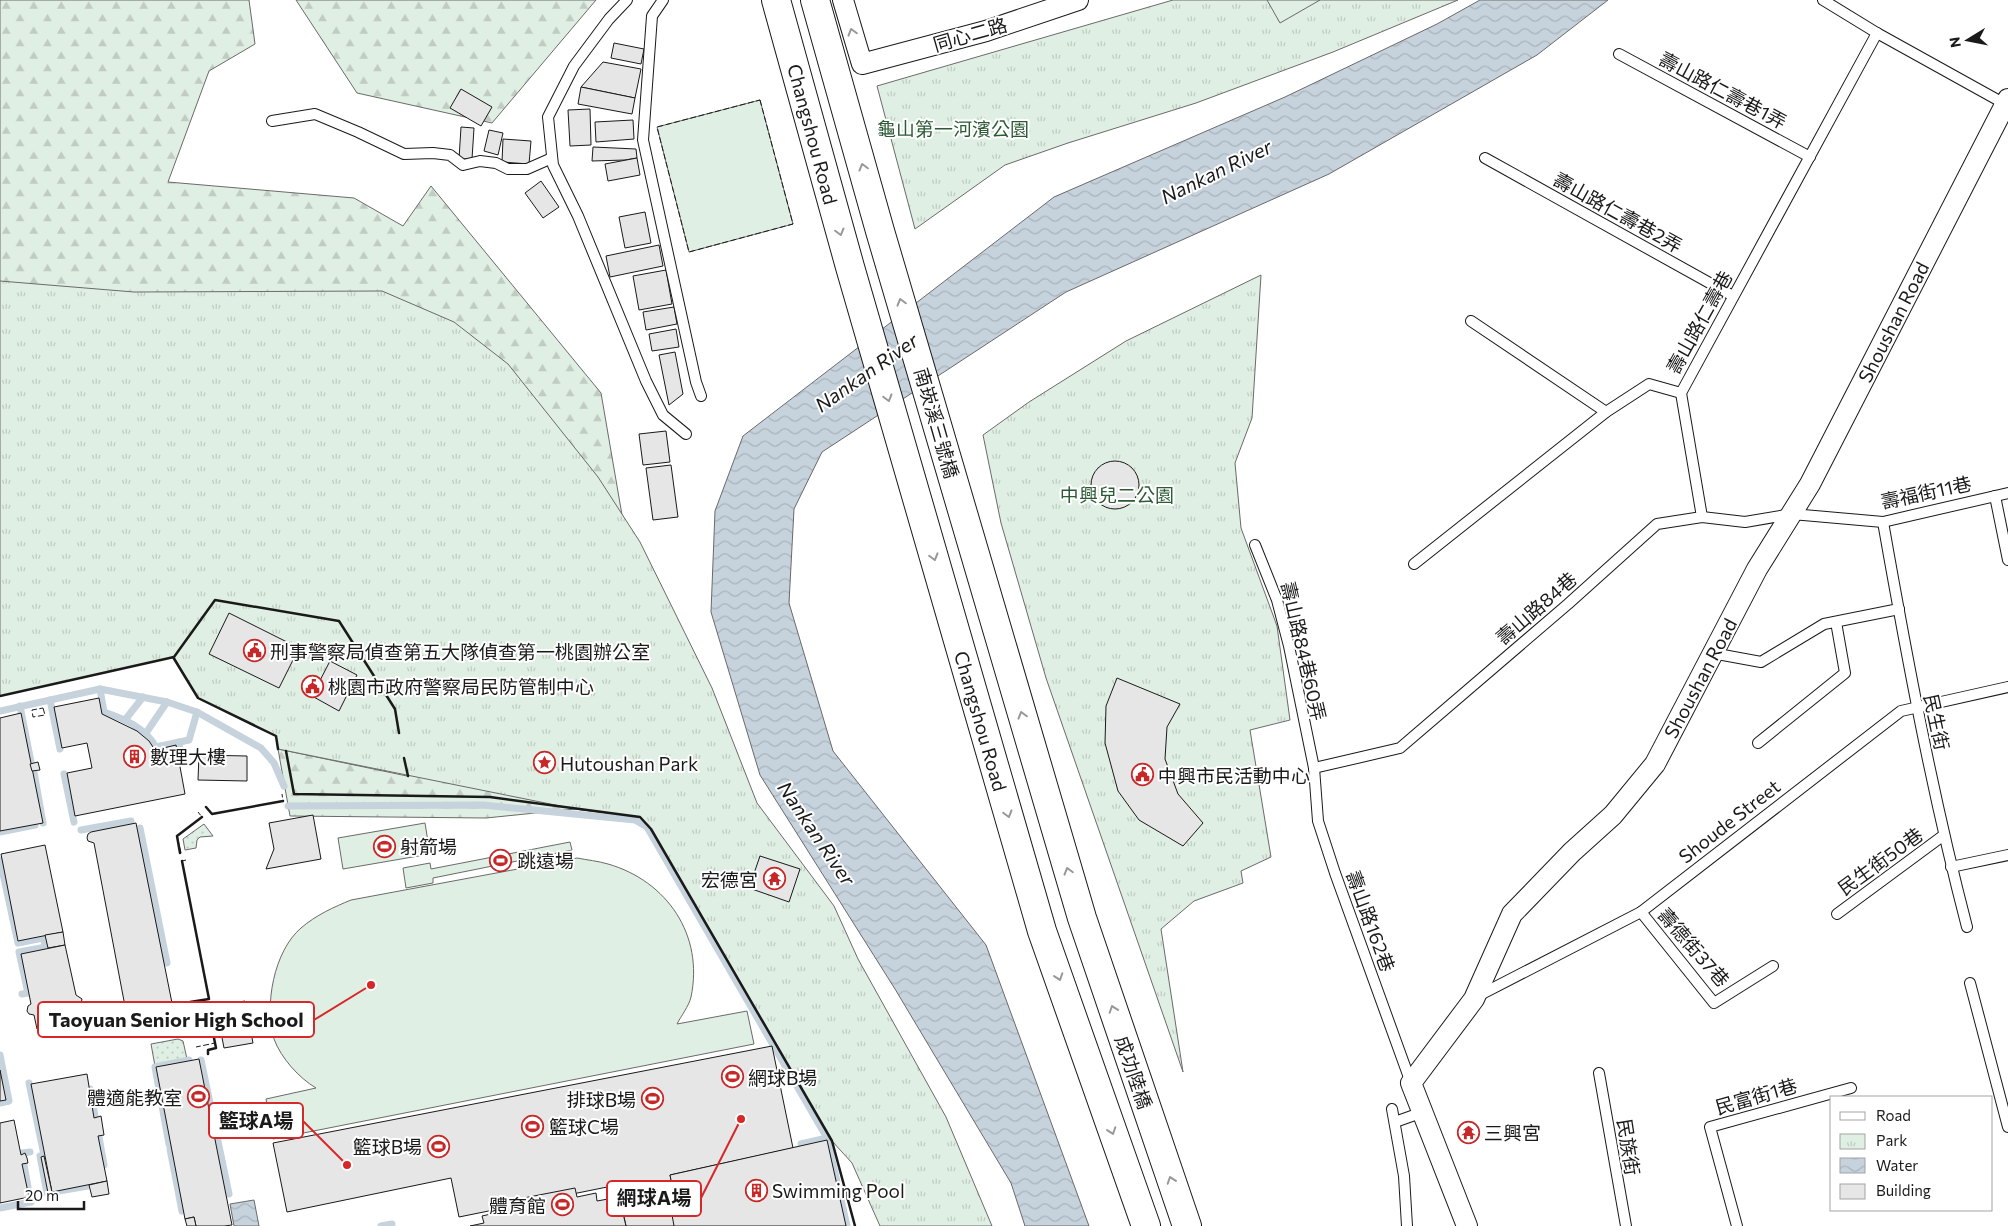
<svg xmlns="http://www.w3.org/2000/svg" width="2008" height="1226" font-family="Commissioner,'Noto Sans TC',sans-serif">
	<defs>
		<pattern id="grass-dots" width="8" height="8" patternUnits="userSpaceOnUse" patternTransform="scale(1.25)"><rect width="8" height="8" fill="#e0efe3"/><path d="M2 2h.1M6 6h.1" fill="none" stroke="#c0ccc2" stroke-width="1.8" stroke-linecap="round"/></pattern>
		<pattern id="forest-firs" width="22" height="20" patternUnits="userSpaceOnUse" patternTransform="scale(1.25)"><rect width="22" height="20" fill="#e0efe3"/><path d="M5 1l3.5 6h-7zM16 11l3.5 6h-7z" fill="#c0ccc2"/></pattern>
		<pattern id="park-tufts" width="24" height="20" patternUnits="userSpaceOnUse" patternTransform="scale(1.25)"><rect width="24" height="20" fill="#e0efe3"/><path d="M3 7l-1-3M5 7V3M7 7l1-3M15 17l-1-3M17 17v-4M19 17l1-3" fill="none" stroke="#c0ccc2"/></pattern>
		<pattern id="water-waves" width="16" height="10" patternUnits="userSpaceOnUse" patternTransform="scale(1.25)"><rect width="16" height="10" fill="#c6d2dc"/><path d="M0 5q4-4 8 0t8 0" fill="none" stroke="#aab4bc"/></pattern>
	</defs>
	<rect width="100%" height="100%" fill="#fff"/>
	<g fill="url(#grass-dots)" stroke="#6a6a6a">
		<polygon points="204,824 213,836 200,837 197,840 196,848 185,850 183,839"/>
		<polygon points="178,1039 183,1041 187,1059 155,1066 151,1044"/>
	</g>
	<g fill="url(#forest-firs)" stroke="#6a6a6a">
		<polygon points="0,0 249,0 255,44 209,71 168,182 354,198 403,226 431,186 601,393 653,695 719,827 575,809 486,818 290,816 278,749 407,776 338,621 0,658"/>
		<polygon points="296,0 596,0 492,123 357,93"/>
	</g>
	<g fill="url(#park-tufts)" stroke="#6a6a6a">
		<polygon points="1173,0 1458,0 1333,52 1196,103 1068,143 1005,165 915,229 877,86"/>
		<polygon points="1261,275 1252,418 1235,463 1241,528 1277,626 1290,720 1250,730 1271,857 1241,871 1243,883 1194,901 1161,929 1183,1072 1046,678 1001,523 983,435 1029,402 1126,341"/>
		<polygon points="0,281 134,292 382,291 454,322 508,364 598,477 640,542 712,688 757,803 834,906 858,959 946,1117 992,1226 880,1226 852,1163 832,1141 651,829 640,817 575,809 278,749 276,736 198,698 174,657 0,696"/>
	</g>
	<g fill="#e0efe3" stroke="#6a6a6a">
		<polygon points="1267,0 1320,0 1280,23"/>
		<polygon points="760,100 793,224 689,252 657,127"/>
		<polygon points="425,823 430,854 343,869 338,838"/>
		<polygon points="570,842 572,850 433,878 433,883 406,888 403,868 430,863 431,869"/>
		<path d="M577,858C587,860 598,861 608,864C667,881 704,935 691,997C689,1006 681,1016 677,1024L747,1011L754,1044L273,1139L266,1099L316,1088C299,1078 281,1058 274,1039C264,1005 274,951 301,928C316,915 334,907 351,900Z"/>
	</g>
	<g fill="url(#water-waves)" stroke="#6a6a6a">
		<polygon points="1480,0 1608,0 1537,55 1329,174 1066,292 822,452 794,509 789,603 833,751 986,945 1089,1226 1025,1226 1011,1183 895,989 760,775 711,612 715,511 743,436 1054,197 1285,97 1437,24"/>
		<polygon points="254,1200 259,1226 234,1226 230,1204"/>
	</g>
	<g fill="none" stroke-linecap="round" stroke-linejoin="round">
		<g stroke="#c6d2dc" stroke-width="7">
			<path d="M100,689L104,712C125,719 145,728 156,747L189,740L197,712"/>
			<polyline points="50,700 60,749"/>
			<polyline points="20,706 31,762"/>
			<polyline points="0,711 100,689 167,702 197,712 261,748 274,763 284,786"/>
			<polyline points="125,720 143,697"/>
			<polyline points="146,733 167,702"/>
			<polyline points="179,742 180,753"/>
			<polyline points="34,772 43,823"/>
			<polyline points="64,774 74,822"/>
			<polyline points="288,806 483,805 635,820 647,827 827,1138 847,1226"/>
			<polyline points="140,828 167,963"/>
			<polyline points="81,830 131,821"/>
			<polyline points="0,832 35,825"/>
			<polyline points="0,860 18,943 43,938 46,947 19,952 28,993 22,994"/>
			<polyline points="0,1055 9,1101 0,1103"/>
			<polyline points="201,1060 229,1194"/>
			<polyline points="29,1083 44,1155 40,1156 47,1193 88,1186"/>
			<polyline points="90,1089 95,1116"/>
			<polyline points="99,1137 104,1165"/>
			<polyline points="169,1144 155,1067 189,1060"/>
			<polyline points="801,1144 827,1138"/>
			<polyline points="170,1149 182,1211"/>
			<polyline points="22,1153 30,1152"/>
			<polyline points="24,1165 28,1187"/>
			<polyline points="0,1208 31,1202"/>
			<polyline points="381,1226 392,1224"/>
		</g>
	</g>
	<g fill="#e6e6e6" stroke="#1a1a1a">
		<polygon points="614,43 644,49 641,64 611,58"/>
		<polygon points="603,62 641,69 635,98 581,87"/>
		<polygon points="581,87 635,98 632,114 578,104"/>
		<polygon points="461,89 492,107 481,126 450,108"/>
		<polygon points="590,109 591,145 570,146 568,110"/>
		<polygon points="633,120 634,139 596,142 595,122"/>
		<polygon points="461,127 474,128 472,159 459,159"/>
		<polygon points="489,130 503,133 498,155 484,151"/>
		<polygon points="503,139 531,141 529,164 502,162"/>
		<polygon points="593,147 636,149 637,158 625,160 592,161"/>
		<polygon points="637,158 640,175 608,181 605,164"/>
		<polygon points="541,181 559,207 543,218 525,193"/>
		<polygon points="645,212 651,243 625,248 619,217"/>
		<polygon points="659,245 663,266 610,277 606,256"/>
		<polygon points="666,270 672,304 639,310 633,276"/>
		<polygon points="674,307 677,324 646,330 643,312"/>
		<polygon points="676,329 679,347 652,351 649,334"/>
		<polygon points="675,352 683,394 669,405 659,355"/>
		<polygon points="666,431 670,462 643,465 639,434"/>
		<circle cx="1115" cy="485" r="24"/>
		<polygon points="671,465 678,517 653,520 646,468"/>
		<polygon points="229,613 299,648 279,688 209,654"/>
		<polygon points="330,661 357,675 339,711 312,696"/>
		<polygon points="1117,678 1180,704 1167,727 1165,759 1178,794 1203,823 1183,846 1139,820 1118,791 1105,743 1106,706"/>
		<polygon points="99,698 102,714 137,731 149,741 155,750 176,745 185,794 75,816 67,773 92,768 87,743 62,748 54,707"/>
		<polygon points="21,713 43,823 0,831 0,718"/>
		<polygon points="199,755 247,756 247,781 198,780"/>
		<polygon points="38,762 40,770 32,771 30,764"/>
		<polygon points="313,815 321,859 266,869 274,849 269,823"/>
		<polygon points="136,823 172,1003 127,1012 121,1008 121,1004 124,1001 94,843 88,841 87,838 88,834 91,832"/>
		<polygon points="45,845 63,932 18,941 1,854"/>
		<polygon points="760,856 800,869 789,902 749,888"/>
		<polygon points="63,932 65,945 48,948 45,935"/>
		<polygon points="65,945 76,995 82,999 81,1004 78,1006 81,1020 72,1022 74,1031 45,1037 43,1027 37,1029 34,1015 29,1014 27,1011 28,1006 31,1004 21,954"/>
		<polygon points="245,1001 253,1043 224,1048 216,1006"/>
		<polygon points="772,1046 793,1148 670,1175 681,1226 626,1226 617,1185 459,1217 451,1178 287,1212 273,1143"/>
		<polygon points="199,1059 232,1225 224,1226 196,1226 194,1217 185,1219 156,1067"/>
		<polygon points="0,1070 6,1100 0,1101"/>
		<polygon points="87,1074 94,1118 101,1116 104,1135 98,1136 107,1181 52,1192 31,1084"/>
		<polygon points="14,1120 21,1155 25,1153 27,1158 28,1163 22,1164 29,1197 0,1203 0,1123"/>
		<polygon points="827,1140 846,1226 674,1226 671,1209 676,1205 670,1175"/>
		<polygon points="44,1156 52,1192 48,1193 41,1157"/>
		<polygon points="107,1181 109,1194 92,1197 89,1185"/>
		<polygon points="575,1188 577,1197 596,1193 597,1201 619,1197 626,1226 470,1226 484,1223 482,1216 504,1211 503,1202"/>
		<polygon points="194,1217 196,1226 187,1226 185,1219"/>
	</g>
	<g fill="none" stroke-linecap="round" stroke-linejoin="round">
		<defs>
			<g id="lane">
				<polyline points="627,0 609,19 574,66 548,117 553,165 578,216 646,381 663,415 686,434"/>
				<polyline points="663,0 652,16 643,140 696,382 701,396"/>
				<polyline points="1823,0 1877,33 2005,104"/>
				<polyline points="1619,54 1810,157"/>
				<polyline points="272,121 315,114 358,132 404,154 433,153 450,155 463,165 480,161 496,163 508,169 527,169 552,158"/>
				<polyline points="1485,158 1733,296"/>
				<polyline points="1471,321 1606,412"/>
				<polyline points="1681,393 1702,517"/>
				<polyline points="1995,496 2008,560"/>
				<path d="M1883,522C1907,658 1932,793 1967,927"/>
				<polyline points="1255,545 1277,600 1289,646 1314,768 1318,821 1335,873 1411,1083"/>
				<polyline points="1414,564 1606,412 1649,384 1681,393 1877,33"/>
				<polyline points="1712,653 1761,662 1824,624 1899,609"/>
				<polyline points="1758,743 1845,673 1836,622"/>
				<polyline points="1314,768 1400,748 1568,604 1657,524 1702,517 1745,522 1792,514 1883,522 2008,493"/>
				<polyline points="1951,867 2008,855"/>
				<polyline points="1641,912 1714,1003 1773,966"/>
				<polyline points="1837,914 1944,835"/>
				<polyline points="1970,983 2008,1127"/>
				<polyline points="1476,997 1641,912 1901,711 2008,687"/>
				<polyline points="1599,1073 1626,1226"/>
				<polyline points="1392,1109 1404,1176 1407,1226"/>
				<polyline points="1395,1122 1423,1112"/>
				<polyline points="1737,1226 1710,1127 1851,1088"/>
			</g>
			<g id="street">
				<polyline points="843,0 862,64 986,31 1078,0"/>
				<polyline points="1467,1226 1411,1083 1474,999 1512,914 1572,852 1613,815 1655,764 1757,569 1810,484 2008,99"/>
			</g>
			<g id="primary">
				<polyline points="776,0 850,267 1042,931 1146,1226"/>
				<polyline points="815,0 880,231 1082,918 1187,1226"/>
			</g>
		</defs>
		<use href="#lane" stroke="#1a1a1a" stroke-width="12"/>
		<use href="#street" stroke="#1a1a1a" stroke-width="22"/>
		<use href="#primary" stroke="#1a1a1a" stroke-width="30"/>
		<use href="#lane" stroke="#fff" stroke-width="10"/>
		<use href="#street" stroke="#fff" stroke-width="20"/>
		<use href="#primary" stroke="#fff" stroke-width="28"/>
		<g stroke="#1a1a1a" stroke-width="1" stroke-dasharray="6 2.5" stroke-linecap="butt">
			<polygon points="760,100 793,224 689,252 657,127"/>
			<polygon points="43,708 45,715 33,717 32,710"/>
			<polyline points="206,807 212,814 283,801 282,794"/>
			<polyline points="181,853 177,836 202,817 198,812"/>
			<polyline points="186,860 182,861 209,999"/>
			<polyline points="191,1022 210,1018 215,1043 196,1047"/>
		</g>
		<g stroke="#1a1a1a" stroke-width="2.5">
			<polyline points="173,657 198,698 276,736 278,749"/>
			<polyline points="0,696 174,657 215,600 339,621 395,709 399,733"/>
			<polyline points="286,751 294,794 490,797 640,817 651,829 832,1141 855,1226"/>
			<polyline points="404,758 408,776"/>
			<polyline points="206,807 212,814 283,801"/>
			<polyline points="180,853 177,836 202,817"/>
			<polyline points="182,861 209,999 190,1002"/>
			<polyline points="191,1022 210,1018 216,1048 208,1050 208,1054"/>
		</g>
	</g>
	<defs><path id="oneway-chevron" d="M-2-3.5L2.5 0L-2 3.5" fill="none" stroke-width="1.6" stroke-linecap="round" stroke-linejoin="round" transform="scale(1.25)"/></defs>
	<g stroke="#989898">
		<use href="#oneway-chevron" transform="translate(852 32) rotate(-106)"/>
		<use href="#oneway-chevron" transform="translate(863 167) rotate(-105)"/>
		<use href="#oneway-chevron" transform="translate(840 232) rotate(75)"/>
		<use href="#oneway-chevron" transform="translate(901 302) rotate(-106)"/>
		<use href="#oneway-chevron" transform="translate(888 398) rotate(74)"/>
		<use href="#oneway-chevron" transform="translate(934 557) rotate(74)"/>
		<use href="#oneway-chevron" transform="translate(1022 715) rotate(-106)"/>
		<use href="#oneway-chevron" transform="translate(1008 814) rotate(74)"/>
		<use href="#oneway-chevron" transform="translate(1068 871) rotate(-106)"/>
		<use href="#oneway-chevron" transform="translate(1059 977) rotate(71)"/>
		<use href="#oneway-chevron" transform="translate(1113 1009) rotate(-109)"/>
		<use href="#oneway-chevron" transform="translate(1112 1131) rotate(71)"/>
		<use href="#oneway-chevron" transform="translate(1171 1180) rotate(-109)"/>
	</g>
	<defs>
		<symbol id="civic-ring" viewBox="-11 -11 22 22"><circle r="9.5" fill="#fff" stroke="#c62828" stroke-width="1.5"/><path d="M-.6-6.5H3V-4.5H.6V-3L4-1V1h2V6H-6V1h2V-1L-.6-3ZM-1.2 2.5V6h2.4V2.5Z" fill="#c62828"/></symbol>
		<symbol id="building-ring" viewBox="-11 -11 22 22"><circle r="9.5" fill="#fff" stroke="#c62828" stroke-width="1.5"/><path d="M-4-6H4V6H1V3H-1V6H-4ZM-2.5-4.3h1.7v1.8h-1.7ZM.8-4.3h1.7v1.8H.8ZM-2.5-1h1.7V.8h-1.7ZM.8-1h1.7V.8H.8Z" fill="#c62828"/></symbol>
		<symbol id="sight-ring" viewBox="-11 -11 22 22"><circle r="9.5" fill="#fff" stroke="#c62828" stroke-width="1.5"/><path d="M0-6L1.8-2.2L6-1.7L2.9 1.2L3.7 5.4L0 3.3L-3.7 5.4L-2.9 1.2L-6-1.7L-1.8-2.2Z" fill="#c62828"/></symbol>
		<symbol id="stadium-ring" viewBox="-11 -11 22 22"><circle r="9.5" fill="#fff" stroke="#c62828" stroke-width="1.5"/><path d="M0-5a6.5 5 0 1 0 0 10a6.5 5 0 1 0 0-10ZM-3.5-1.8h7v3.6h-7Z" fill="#c62828"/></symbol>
		<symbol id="temple-ring" viewBox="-11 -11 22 22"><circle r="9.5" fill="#fff" stroke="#c62828" stroke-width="1.5"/><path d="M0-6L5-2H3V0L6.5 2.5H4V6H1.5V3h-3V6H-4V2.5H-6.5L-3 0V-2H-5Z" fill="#c62828"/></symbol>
	</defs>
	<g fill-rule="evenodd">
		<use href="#civic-ring" x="242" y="638" width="25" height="25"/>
		<use href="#civic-ring" x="300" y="674" width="25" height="25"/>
		<use href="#building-ring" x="122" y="744" width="25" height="25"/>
		<use href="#sight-ring" x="532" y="750" width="25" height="25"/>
		<use href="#civic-ring" x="1130" y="762" width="25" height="25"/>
		<use href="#stadium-ring" x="372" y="834" width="25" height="25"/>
		<use href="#stadium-ring" x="488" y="848" width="25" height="25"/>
		<use href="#temple-ring" x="762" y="866" width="25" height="25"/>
		<use href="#stadium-ring" x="720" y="1064" width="25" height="25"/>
		<use href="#stadium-ring" x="186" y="1084" width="25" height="25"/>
		<use href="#stadium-ring" x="640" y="1086" width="25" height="25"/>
		<use href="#stadium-ring" x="520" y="1114" width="25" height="25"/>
		<use href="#temple-ring" x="1456" y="1120" width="25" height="25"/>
		<use href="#stadium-ring" x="426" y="1134" width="25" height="25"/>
		<use href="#building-ring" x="744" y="1178" width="25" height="25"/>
		<use href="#stadium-ring" x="550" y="1192" width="25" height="25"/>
	</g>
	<g text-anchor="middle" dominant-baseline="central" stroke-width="4" stroke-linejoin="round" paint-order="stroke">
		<g font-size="19" fill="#1a1a1a" stroke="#fff">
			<text transform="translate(970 34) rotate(-16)">同心二路</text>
			<text transform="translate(1723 90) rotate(28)">壽山路仁壽巷1弄</text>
			<text transform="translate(813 134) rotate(75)">Changshou Road</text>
			<text transform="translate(1618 212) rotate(29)">壽山路仁壽巷2弄</text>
			<text transform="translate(1699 322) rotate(-61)">壽山路仁壽巷</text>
			<text transform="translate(1893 322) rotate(-63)">Shoushan Road</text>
			<text transform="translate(937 423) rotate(74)">南崁溪三號橋</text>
			<text transform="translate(1926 492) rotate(-12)">壽福街11巷</text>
			<text transform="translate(1536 608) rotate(-41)">壽山路84巷</text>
			<text transform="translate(1304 651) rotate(77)">壽山路84巷60弄</text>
			<text transform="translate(1700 678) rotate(-62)">Shoushan Road</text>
			<text transform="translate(981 721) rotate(74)">Changshou Road</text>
			<text transform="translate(1937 722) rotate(78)">民生街</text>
			<text transform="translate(1729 821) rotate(-38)">Shoude Street</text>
			<text transform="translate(1880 861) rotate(-36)">民生街50巷</text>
			<text transform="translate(1371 921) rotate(70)">壽山路162巷</text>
			<text transform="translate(1694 947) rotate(49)">壽德街37巷</text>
			<text transform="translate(1134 1072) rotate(71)">成功陸橋</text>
			<text transform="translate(1756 1096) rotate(-16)">民富街1巷</text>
			<text transform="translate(1629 1147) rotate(81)">民族街</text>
		</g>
		<g font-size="19" fill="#2b5a34" stroke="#fff">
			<text x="953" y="128">龜山第一河濱公園</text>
			<text x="1117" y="494">中興兒二公園</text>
		</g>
		<g font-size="19" fill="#1a1a1a" stroke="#fff" text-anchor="start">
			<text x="270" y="651">刑事警察局偵查第五大隊偵查第一桃園辦公室</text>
			<text x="328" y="686">桃園市政府警察局民防管制中心</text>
			<text x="150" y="756">數理大樓</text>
			<text x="560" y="763">Hutoushan Park</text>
			<text x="1158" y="775">中興市民活動中心</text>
			<text x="400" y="846">射箭場</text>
			<text x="517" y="860">跳遠場</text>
			<text x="758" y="879" text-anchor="end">宏德宮</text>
			<text x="748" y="1077">網球B場</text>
			<text x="182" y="1097" text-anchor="end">體適能教室</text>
			<text x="636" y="1099" text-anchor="end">排球B場</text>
			<text x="549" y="1126">籃球C場</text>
			<text x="1484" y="1132">三興宮</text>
			<text x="422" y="1146" text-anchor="end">籃球B場</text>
			<text x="772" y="1190">Swimming Pool</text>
			<text x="546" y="1205" text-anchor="end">體育館</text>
		</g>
		<g font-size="20" font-style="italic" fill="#1a1a1a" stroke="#fff">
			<text transform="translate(1216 171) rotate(-26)">Nankan River</text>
			<text transform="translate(866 372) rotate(-35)">Nankan River</text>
			<text transform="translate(817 833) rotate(56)">Nankan River</text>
		</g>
	</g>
	<path fill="none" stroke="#d62828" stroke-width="2" d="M371 985L314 1020M347 1165L303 1121M741 1119L701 1198"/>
	<g fill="#d62828" stroke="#fff" stroke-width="2">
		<circle cx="371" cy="985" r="5"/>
		<circle cx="347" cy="1165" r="5"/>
		<circle cx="741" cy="1119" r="5"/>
	</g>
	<g fill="#fff" stroke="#d62828" stroke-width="2">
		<rect x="38" y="1002" width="276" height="35" rx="5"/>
		<rect x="209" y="1103" width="94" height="35" rx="5"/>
		<rect x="607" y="1181" width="94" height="35" rx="5"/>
	</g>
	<g font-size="20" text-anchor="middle" font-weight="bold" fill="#1a1a1a">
		<text x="176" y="1027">Taoyuan Senior High School</text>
		<text x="256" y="1128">籃球A場</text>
		<text x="654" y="1205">網球A場</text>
	</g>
	<rect x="1830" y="1096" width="162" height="115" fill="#ffffff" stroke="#a3a3a3"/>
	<rect x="1840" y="1112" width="25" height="8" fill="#ffffff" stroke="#a3a3a3"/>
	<text x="1876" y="1121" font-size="15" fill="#1a1a1a">Road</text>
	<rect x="1840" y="1134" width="25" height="15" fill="url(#park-tufts)" stroke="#a3a3a3"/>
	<text x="1876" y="1146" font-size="15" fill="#1a1a1a">Park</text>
	<rect x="1840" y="1158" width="25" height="15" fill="url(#water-waves)" stroke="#a3a3a3"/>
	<text x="1876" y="1171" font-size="15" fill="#1a1a1a">Water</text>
	<rect x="1840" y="1184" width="25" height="15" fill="#e6e6e6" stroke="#a3a3a3"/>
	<text x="1876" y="1196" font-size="15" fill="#1a1a1a">Building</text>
	<g transform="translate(1968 40) rotate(260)" stroke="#ffffff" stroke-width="4" paint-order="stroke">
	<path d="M0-4L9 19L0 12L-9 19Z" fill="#1a1a1a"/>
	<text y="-8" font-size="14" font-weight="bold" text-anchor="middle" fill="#1a1a1a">N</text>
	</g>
	<path d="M18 1201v8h66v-8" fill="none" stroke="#1a1a1a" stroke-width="2.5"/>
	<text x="25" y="1201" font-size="15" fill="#1a1a1a" stroke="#ffffff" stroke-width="4" paint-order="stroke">20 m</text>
</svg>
